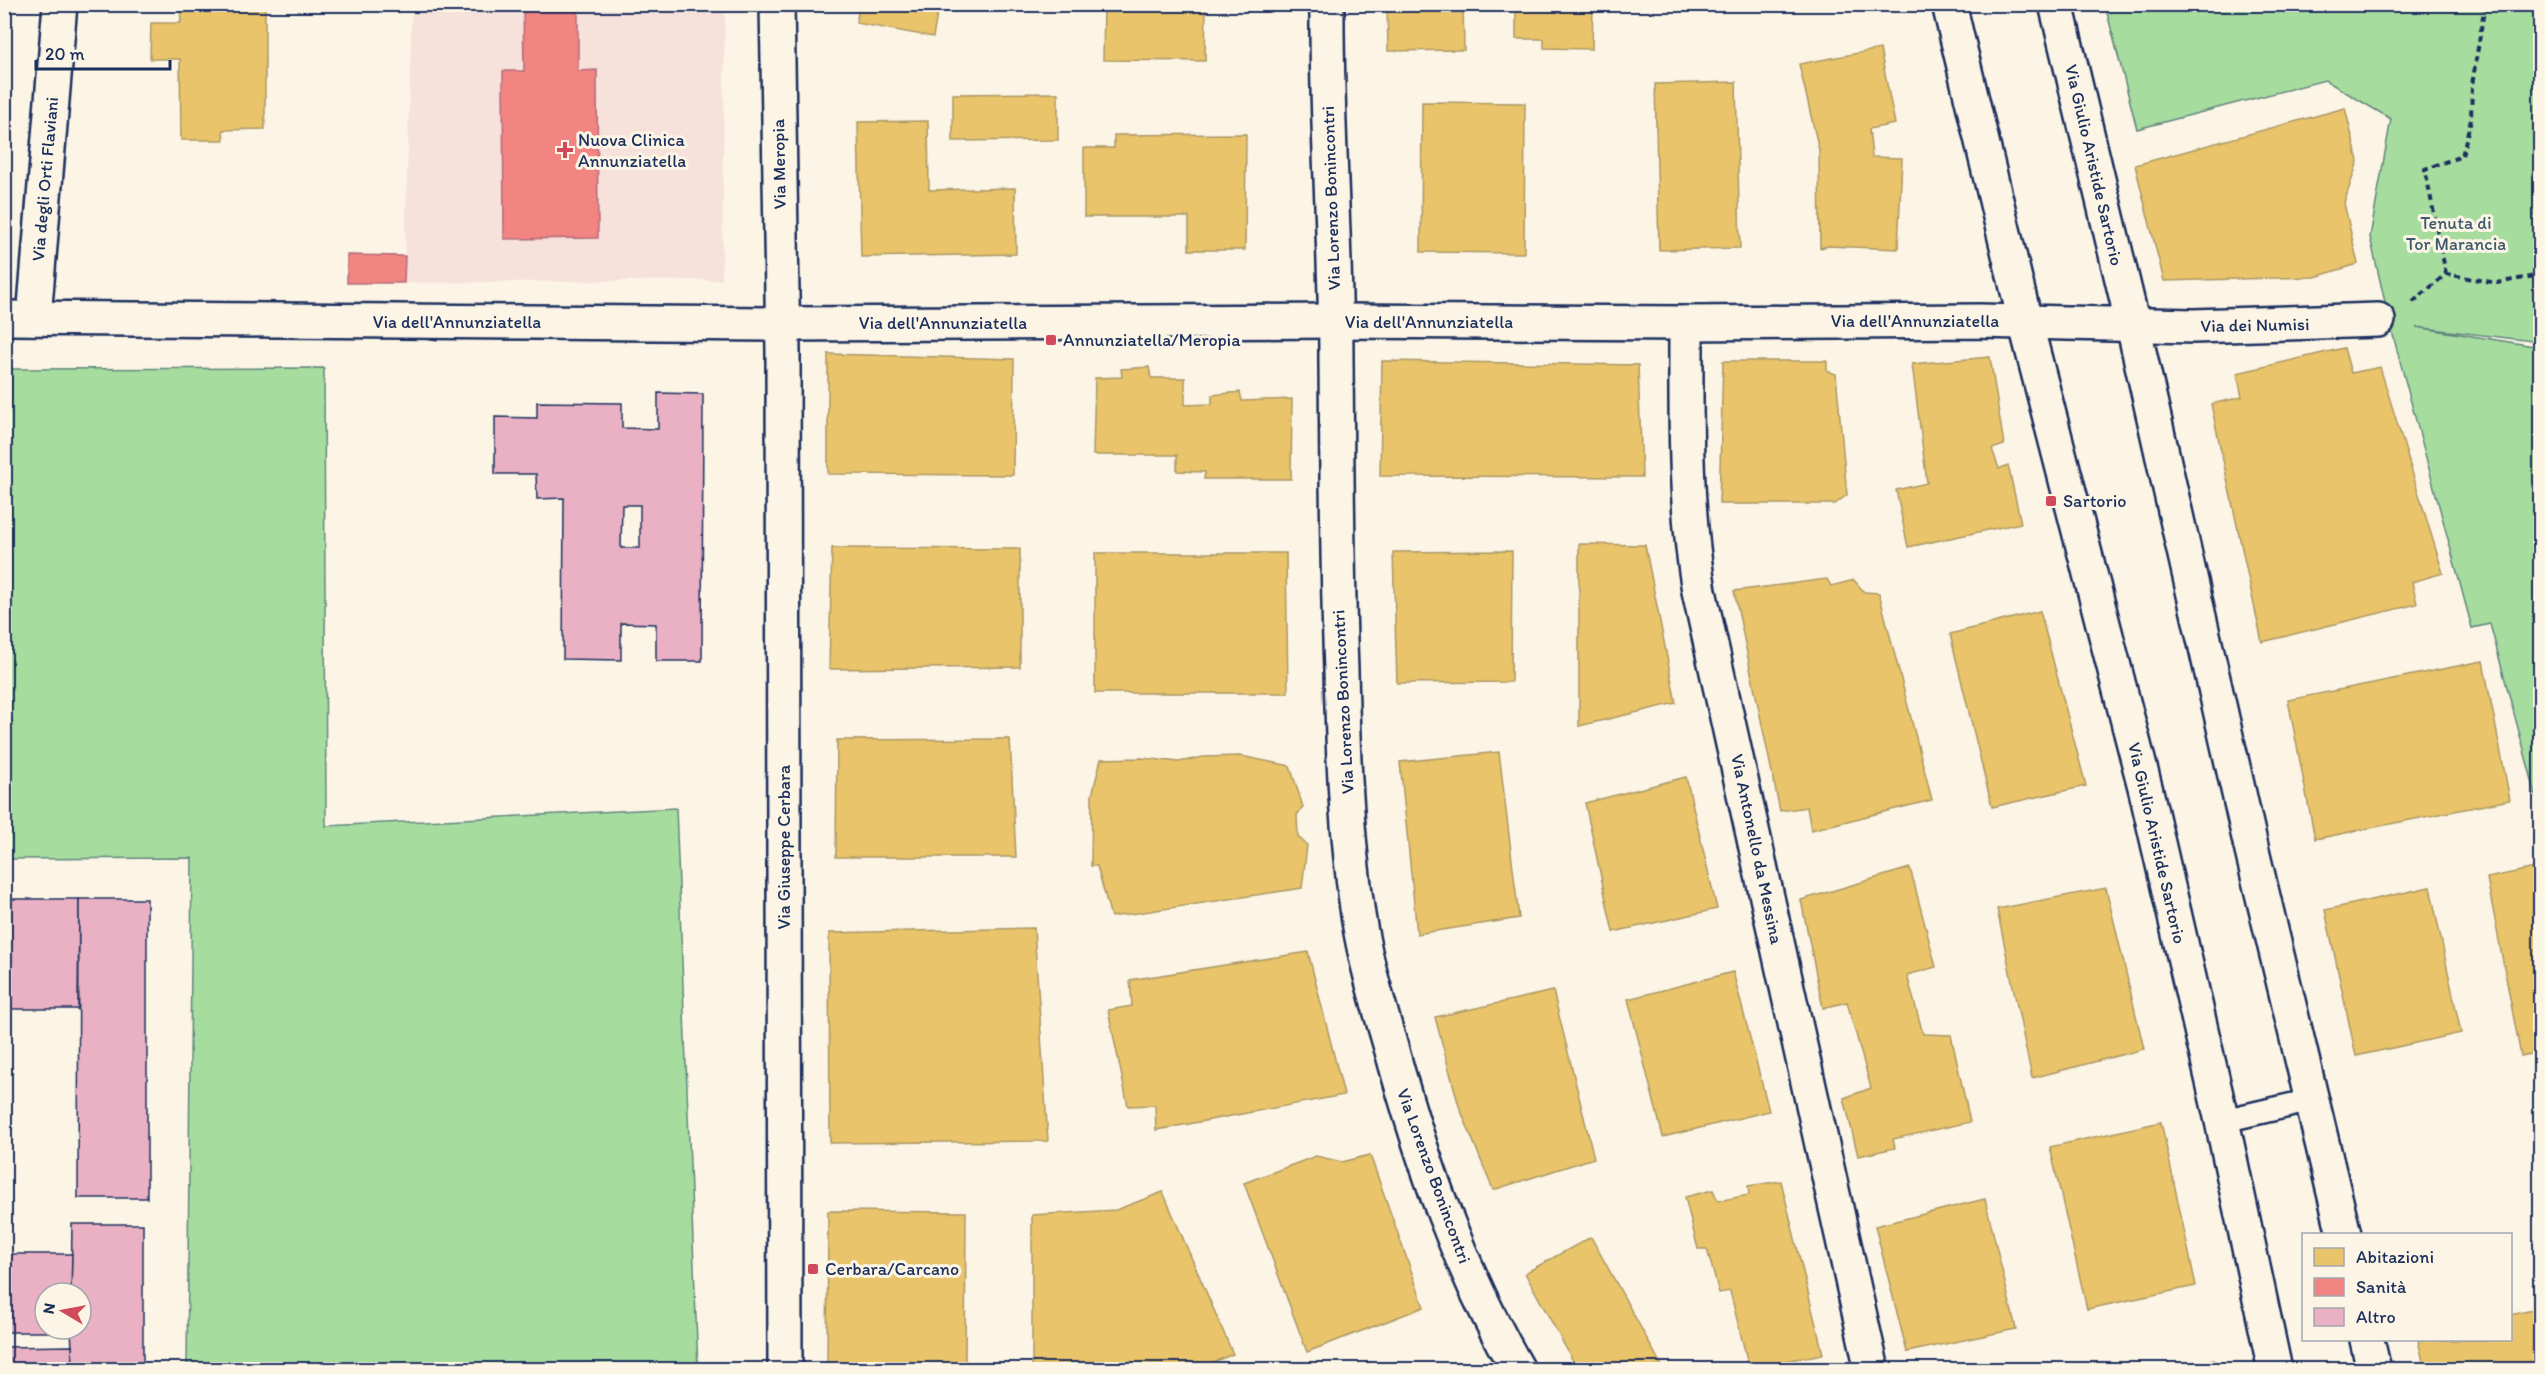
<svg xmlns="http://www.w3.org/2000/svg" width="2545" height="1374" font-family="Itim,sans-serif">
	<rect width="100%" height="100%" fill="#fcf5e5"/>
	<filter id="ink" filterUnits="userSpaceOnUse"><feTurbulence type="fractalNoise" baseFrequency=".0167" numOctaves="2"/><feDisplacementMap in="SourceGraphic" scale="12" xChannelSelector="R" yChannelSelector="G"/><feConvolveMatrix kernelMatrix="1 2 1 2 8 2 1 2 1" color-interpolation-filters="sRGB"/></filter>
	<g filter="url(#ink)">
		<polygon fill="#f6e1db" points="412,5 725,5 722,280 404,283"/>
		<g fill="#a7dc9f" stroke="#61867e" stroke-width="1.5">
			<polygon points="2105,5 2540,5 2540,342 2416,327 2540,347 2540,810 2490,624 2472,628 2390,324 2370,237 2391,119 2325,80 2137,129"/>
			<polygon points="324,368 326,826 676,808 698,1369 187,1369 192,858 5,859 5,369"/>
		</g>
		<g fill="#e9c46a" stroke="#ab9766" stroke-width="1.5">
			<polygon points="180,4 265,4 265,129 223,130 224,140 181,140 180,59 150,59 151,23 181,23"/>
			<polygon points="860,4 939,4 933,37 856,23"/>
			<polygon points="1104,4 1206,4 1205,61 1103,60"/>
			<polygon points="1387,4 1463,4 1464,50 1388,51"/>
			<polygon points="1516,4 1593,4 1592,49 1544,48 1544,39 1516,39"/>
			<polygon points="1880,49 1895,124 1869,129 1872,157 1902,158 1898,249 1828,246 1820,248 1819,150 1799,64"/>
			<polygon points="1736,82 1740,248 1659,250 1655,84"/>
			<polygon points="1058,93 1058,140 953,141 953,94"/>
			<polygon points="1422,102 1525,103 1524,253 1421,252"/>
			<polygon points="2345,108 2358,161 2344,203 2358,264 2315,277 2164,281 2135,165"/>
			<polygon points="928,121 929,190 1015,188 1016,254 861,257 858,122"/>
			<polygon points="1246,134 1245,250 1189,250 1189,217 1084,217 1084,148 1114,148 1114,135"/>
			<polygon points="2344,348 2351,373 2380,367 2443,573 2412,582 2417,604 2262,642 2211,404 2242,397 2237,373"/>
			<polygon points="828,354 1014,359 1013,475 828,474"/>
			<polygon points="1990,357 2004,445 1992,449 1999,469 2008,465 2021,523 1908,547 1896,490 1927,483 1912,364"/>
			<polygon points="1382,361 1638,365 1642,477 1380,476"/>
			<polygon points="1723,361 1827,361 1827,371 1836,374 1847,495 1835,504 1719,504"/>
			<polygon points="1149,367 1151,378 1185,378 1185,405 1212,404 1212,395 1240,392 1242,401 1292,399 1291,479 1204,479 1205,472 1177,471 1177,455 1093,455 1095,378 1122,377 1121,369"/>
			<polygon points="1579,544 1645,545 1676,703 1579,726"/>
			<polygon points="832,548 1020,549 1020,667 829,669"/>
			<polygon points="1512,551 1511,682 1397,683 1393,552"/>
			<polygon points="1095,553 1286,553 1288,693 1095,693"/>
			<polygon points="1827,579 1831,586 1854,580 1864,592 1879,593 1932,800 1811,830 1807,807 1780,811 1734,591"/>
			<polygon points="2040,611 2086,786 1992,807 1950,634"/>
			<polygon points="2483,661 2510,800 2315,839 2288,700"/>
			<polygon points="1010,739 1016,857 836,857 837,740"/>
			<polygon points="1499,752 1519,918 1417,934 1400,762"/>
			<polygon points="1241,756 1290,766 1303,807 1297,815 1298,837 1307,845 1302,888 1111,917 1097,866 1091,866 1092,795 1101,759 1142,758 1179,762 1203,757"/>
			<polygon points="1686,777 1717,909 1613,932 1585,803"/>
			<polygon points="2540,867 2540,1052 2521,1056 2487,878"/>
			<polygon points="1910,868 1936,967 1907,975 1923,1034 1951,1035 1970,1122 1893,1139 1895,1148 1858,1156 1844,1098 1871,1088 1847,1002 1823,1008 1801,900"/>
			<polygon points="2430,887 2461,1033 2356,1056 2325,910"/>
			<polygon points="2106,888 2144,1049 2032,1078 1997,909"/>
			<polygon points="1034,928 1048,1141 830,1143 829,933"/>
			<polygon points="1308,952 1344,1095 1156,1130 1155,1105 1128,1106 1108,1010 1132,1006 1130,980"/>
			<polygon points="1733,972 1769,1111 1663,1137 1628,999"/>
			<polygon points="1553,991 1594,1158 1493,1190 1459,1106 1435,1017"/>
			<polygon points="2161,1122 2196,1286 2087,1309 2050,1147"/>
			<polygon points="1370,1155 1424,1307 1307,1352 1244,1183 1316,1156 1342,1162"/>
			<polygon points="1781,1181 1823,1354 1749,1368 1730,1291 1719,1293 1707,1249 1698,1249 1685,1197 1713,1190 1718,1201 1749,1195 1748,1186"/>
			<polygon points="1163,1192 1233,1354 1194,1370 1032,1370 1032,1215 1116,1210"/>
			<polygon points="1985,1199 2016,1329 1907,1352 1875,1226"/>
			<polygon points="828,1211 966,1212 965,1370 827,1370"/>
			<polygon points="1591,1237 1664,1370 1578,1370 1525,1273"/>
			<polygon points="2533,1310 2540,1343 2540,1370 2425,1370 2418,1340 2510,1340 2510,1315"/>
			<polygon points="2214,1359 2216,1370 2170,1370"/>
		</g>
		<g fill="#f28482" stroke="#b26a77" stroke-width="1.5">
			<polygon points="523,4 578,4 578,71 597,70 598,238 504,239 503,71 524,71"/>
			<polygon points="347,255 405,256 404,283 347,283"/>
		</g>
		<g fill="#e9b1c3" stroke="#1b2f5e" stroke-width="1.5" fill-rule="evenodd">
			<path d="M658,393L703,394L702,661H656V624L621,623V660L563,659L564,498L537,499L536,474H495V417L537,418V402L622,403V428L658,429ZM622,505H640V548H621Z"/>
			<polygon points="4,899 79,899 78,1009 4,1009"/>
			<polygon points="79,899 147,899 147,1198 78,1198"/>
			<polygon points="72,1224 143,1224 143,1370 73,1370 71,1329 81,1329 81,1293 71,1293"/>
			<polygon points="4,1254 72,1254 71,1293 45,1293 45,1329 71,1329 71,1332 4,1332"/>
			<polygon points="72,1346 73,1370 4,1370 4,1347"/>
		</g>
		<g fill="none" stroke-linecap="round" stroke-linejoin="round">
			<defs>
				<polyline id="service" points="2222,1121 2313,1100"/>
				<g id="minor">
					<polyline points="777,4 783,352 785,1370"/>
					<path d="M1327,4C1326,124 1336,243 1336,362C1337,465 1337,567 1341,670C1343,752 1346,834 1358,915C1365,961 1379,1006 1392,1051C1422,1161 1460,1270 1518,1370"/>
					<polyline points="4,318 782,324 1335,321 1686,323 1979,321 2193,326 2378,320"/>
					<polyline points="34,318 60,4"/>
					<path d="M1686,323C1686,413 1684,502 1699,591L1872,1370"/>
				</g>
				<g id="tertiary">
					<polyline points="1949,4 2025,321 2146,791 2222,1121 2275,1370"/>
					<polyline points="2056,4 2133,325 2252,851 2344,1234"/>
					<polyline points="2367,1340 2374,1370"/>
				</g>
			</defs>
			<use href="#service" stroke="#1b2f5e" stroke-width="27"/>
			<use href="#minor" stroke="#1b2f5e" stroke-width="38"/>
			<use href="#tertiary" stroke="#1b2f5e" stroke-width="38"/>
			<g stroke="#1b2f5e" stroke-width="4" stroke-dasharray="6 4.5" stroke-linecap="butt">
				<polyline points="2446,274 2425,169 2462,156 2471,119 2472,85 2485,4"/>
				<polyline points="2413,302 2446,274 2497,283 2540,275"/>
			</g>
			<use href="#service" stroke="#fcf5e5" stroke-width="22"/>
			<use href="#minor" stroke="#fcf5e5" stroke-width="33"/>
			<use href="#tertiary" stroke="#fcf5e5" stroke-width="33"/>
		</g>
	</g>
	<g fill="#d1495b" stroke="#fcf5e5" stroke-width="2">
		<path d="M562 141h6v6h6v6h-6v6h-6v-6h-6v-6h6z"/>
		<rect x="1045" y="334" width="12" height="12" rx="3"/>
		<rect x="2045" y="495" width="12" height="12" rx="3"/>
		<rect x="807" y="1263" width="12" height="12" rx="3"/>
	</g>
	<g text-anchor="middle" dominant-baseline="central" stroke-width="6" stroke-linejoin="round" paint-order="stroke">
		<g font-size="18" fill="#1b2f5e" stroke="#fcf5e5" text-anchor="start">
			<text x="578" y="140">Nuova Clinica<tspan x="578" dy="21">Annunziatella</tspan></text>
			<text x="1063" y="340">Annunziatella/Meropia</text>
			<text x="2063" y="501">Sartorio</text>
			<text x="825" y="1269">Cerbara/Carcano</text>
		</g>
		<g font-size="18" fill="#1b2f5e" stroke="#fcf5e5">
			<text transform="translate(779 164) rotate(-91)">Via Meropia</text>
			<text transform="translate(2094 165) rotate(77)">Via Giulio Aristide Sartorio</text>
			<text transform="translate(45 179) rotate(-85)">Via degli Orti Flaviani</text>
			<text transform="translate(1331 198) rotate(-92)">Via Lorenzo Bonincontri</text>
			<text x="1915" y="321">Via dell'Annunziatella</text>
			<text x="457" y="322">Via dell'Annunziatella</text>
			<text x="1429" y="322">Via dell'Annunziatella</text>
			<text x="943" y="323">Via dell'Annunziatella</text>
			<text transform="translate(2255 325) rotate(-1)">Via dei Numisi</text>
			<text transform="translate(1343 702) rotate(-93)">Via Lorenzo Bonincontri</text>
			<text transform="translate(2157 843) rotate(77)">Via Giulio Aristide Sartorio</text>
			<text transform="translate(784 847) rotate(-90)">Via Giuseppe Cerbara</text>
			<text transform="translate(1757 849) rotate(78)">Via Antonello da Messina</text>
			<text transform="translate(1434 1176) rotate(70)">Via Lorenzo Bonincontri</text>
		</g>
		<g font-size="18" fill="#3e5a6e" stroke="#fcf5e5">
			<text x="2456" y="223">Tenuta di<tspan x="2456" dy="21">Tor Marancia</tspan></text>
		</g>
	</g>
	<rect width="2545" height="1374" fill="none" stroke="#fcf5e5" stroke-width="24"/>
	<rect x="12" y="12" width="2521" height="1350" fill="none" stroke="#1b2f5e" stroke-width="2" filter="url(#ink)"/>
	<rect x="2302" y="1233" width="210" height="108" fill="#fcf5e5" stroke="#a2a6af" stroke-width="1.5"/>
	<rect x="2314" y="1248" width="30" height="18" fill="#e9c46a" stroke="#a2a6af" stroke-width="1.5"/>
	<text x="2356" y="1263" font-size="18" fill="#1b2f5e">Abitazioni</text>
	<rect x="2314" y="1278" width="30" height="18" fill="#f28482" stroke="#a2a6af" stroke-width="1.5"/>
	<text x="2356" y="1293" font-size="18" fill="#1b2f5e">Sanità</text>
	<rect x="2314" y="1308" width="30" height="18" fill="#e9b1c3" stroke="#a2a6af" stroke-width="1.5"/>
	<text x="2356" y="1323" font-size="18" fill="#1b2f5e">Altro</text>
	<g transform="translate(63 1311) rotate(280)"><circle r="28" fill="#fcf5e5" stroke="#a2a6af" stroke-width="1.5"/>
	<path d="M0-4.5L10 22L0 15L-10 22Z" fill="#d1495b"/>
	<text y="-9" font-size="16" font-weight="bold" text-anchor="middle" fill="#1b2f5e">N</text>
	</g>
	<path d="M36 60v9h134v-9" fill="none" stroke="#1b2f5e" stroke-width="3"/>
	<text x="45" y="60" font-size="18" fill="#1b2f5e" stroke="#fcf5e5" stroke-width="4.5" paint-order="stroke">20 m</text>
</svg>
